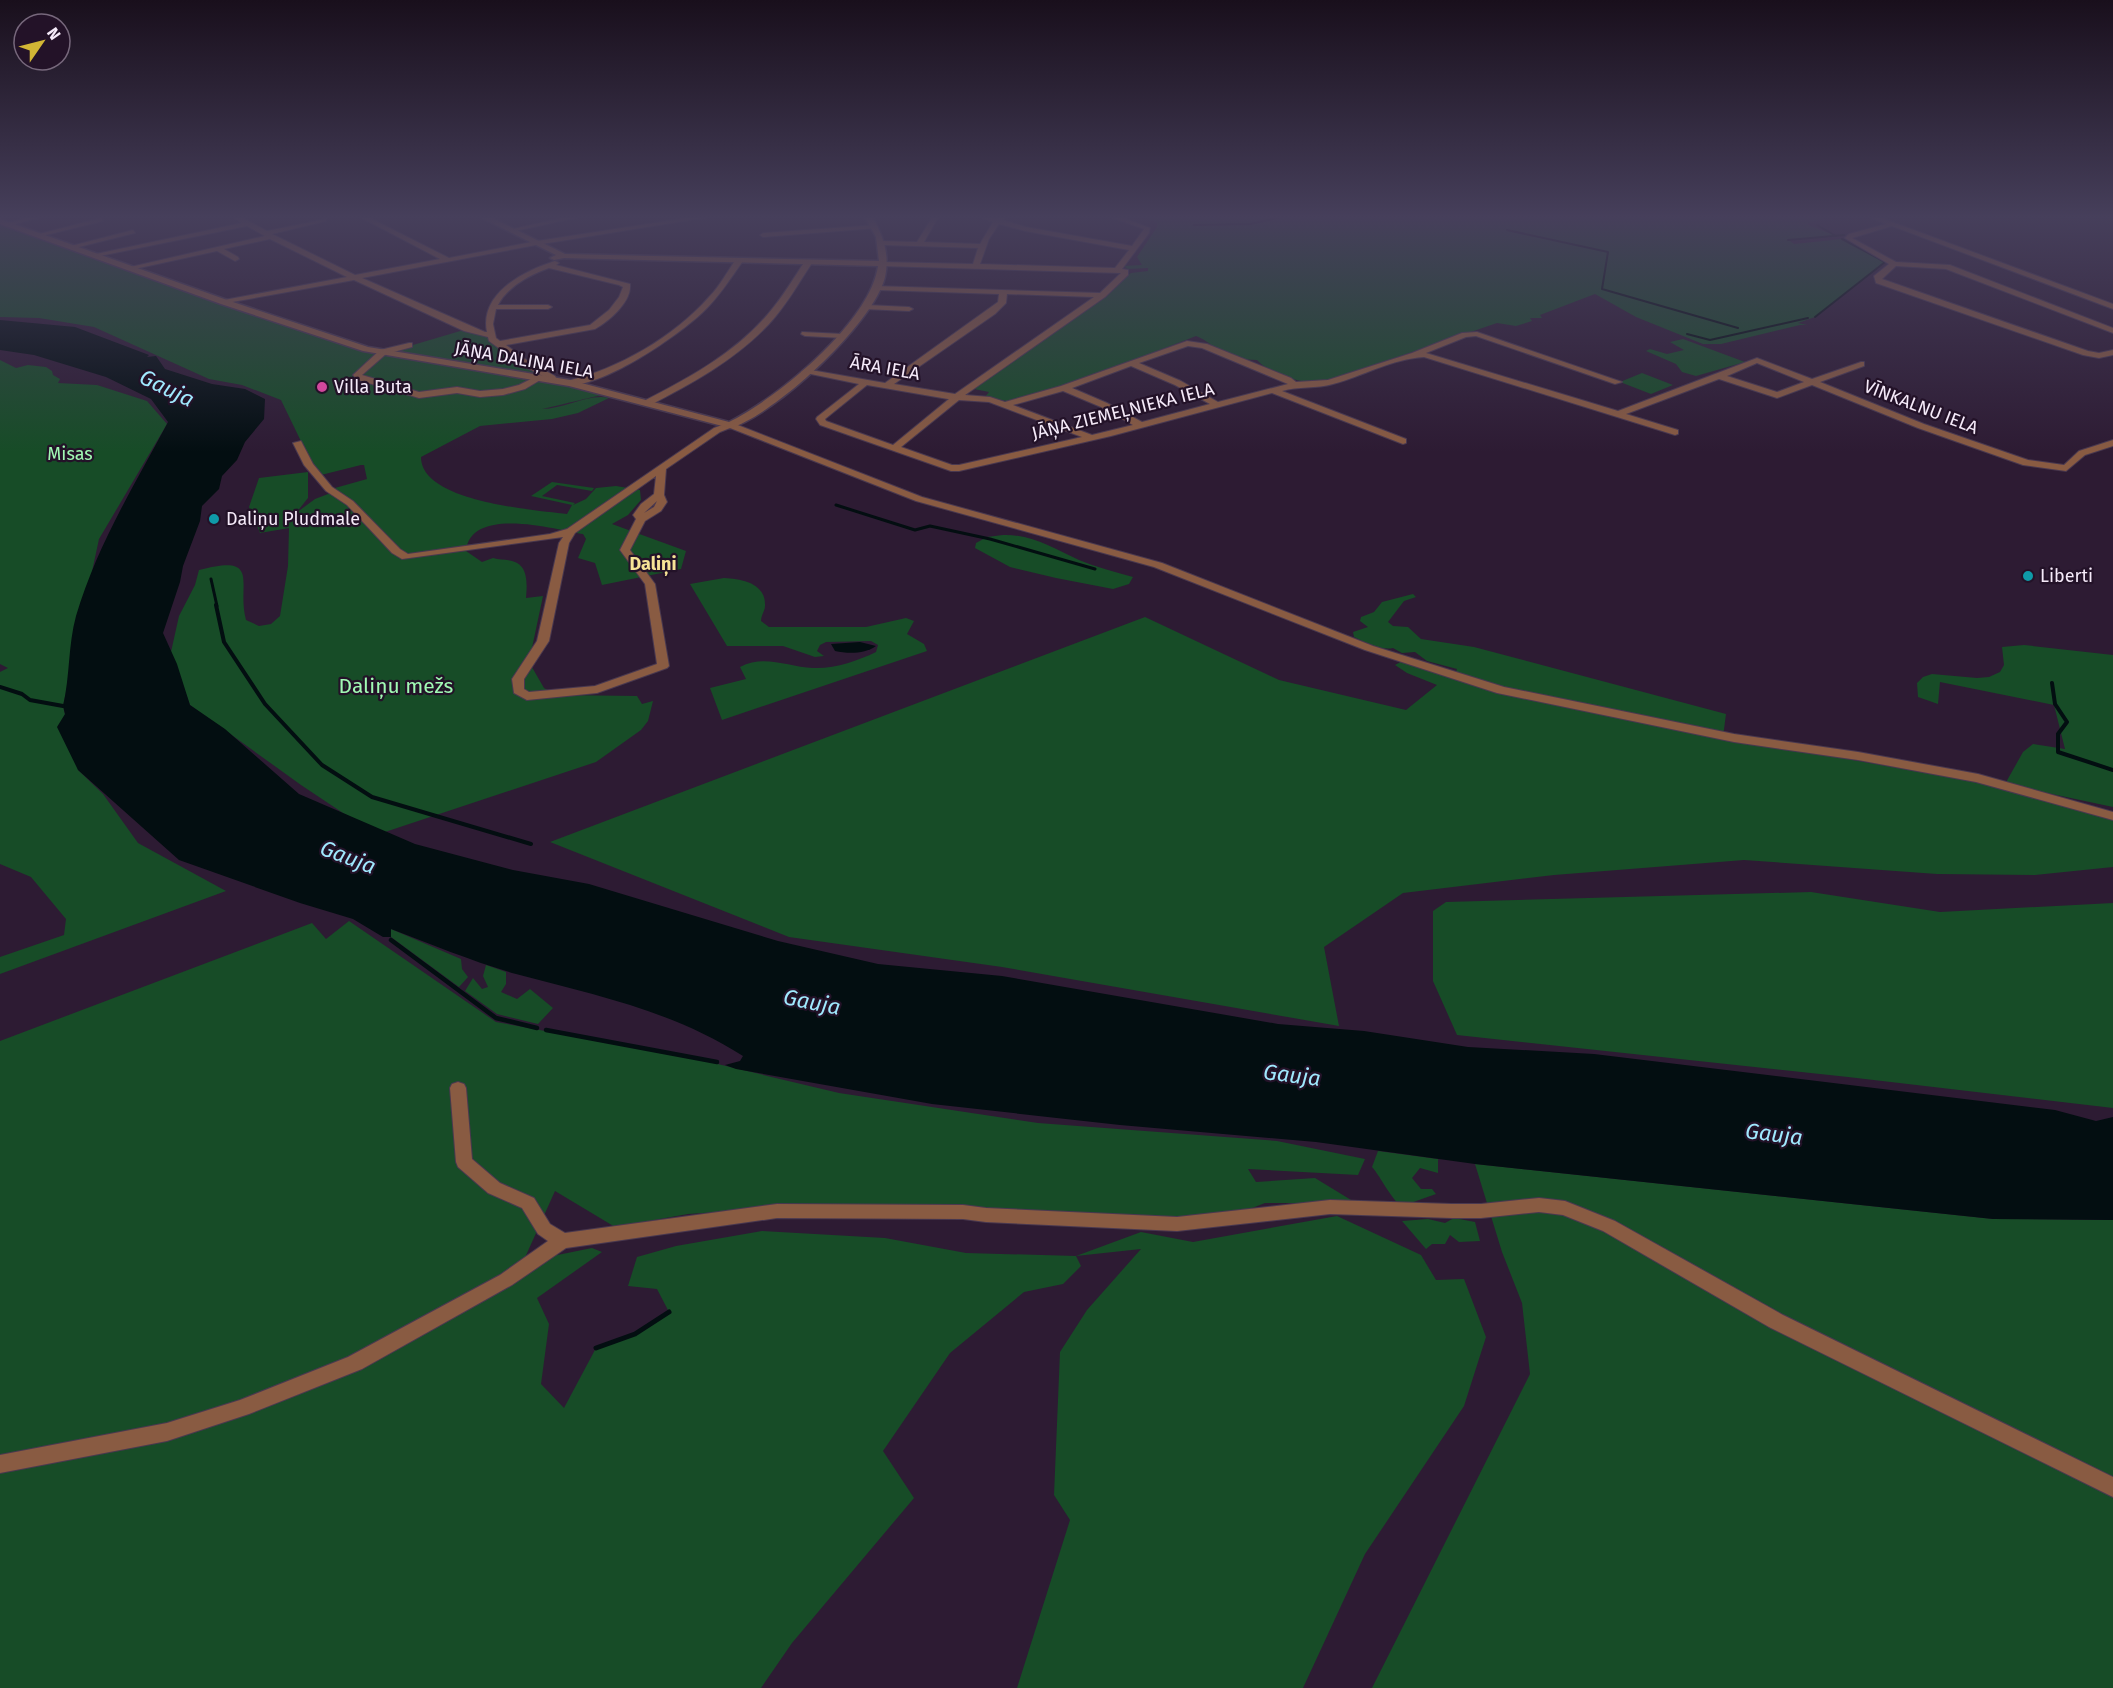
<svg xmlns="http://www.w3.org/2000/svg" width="2113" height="1688" font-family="'Fira Sans',sans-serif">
	<rect width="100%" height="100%" fill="#2d1b33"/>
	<g fill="#174c27">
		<path d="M1151,216H1830L1806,224L1836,236L1789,240L1794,244L1842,239L1885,262L1815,317L1798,323L1807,325H1800L1721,344H1703L1636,317L1595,294L1540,315L1542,318H1530L1532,321L1516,326L1497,323L1319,384C1297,381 1272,376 1257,360C1244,360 1227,357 1216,349C1209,343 1204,339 1196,336L1067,386L1012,402L985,397L989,392L974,389L1131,273L1148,271V268L1128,269L1123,266L1142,265L1137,257L1157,227V222L1148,220Z"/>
		<path d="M0,223L28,233L26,235C38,236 50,241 63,245L61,248H65L224,302L386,353L467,329L492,339L556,381L613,393C589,397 566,404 542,409C564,409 590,393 609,398L578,413L552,419L480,426L421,457C421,502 534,510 567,514L572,505L531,496L552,482L594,488L592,491L557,485L542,496L575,503L573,505L586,499L596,488L616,486L640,490L641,500L628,515L612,524L686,551L681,569L602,585L595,563L578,558L586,539L583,534C564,532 471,503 466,551L482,562L493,558C499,560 505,559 512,561C529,565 527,585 526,598L543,596L529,662L544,688L557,695L637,696L642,704L653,701L648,721L641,730L596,762L382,833L343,813L301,785L190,705L171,652L179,616L195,585L199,570C263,553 236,584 246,620L259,626L271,624L280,616L288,566L289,528L260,533L249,507L259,478L308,472V498L296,513L315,499L336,491L335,488L367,479L364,465H361L321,475L312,464L281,400L242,385L209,379L94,327L39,318L0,317Z"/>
		<polygon points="1683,339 1745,362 1696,376 1682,372 1676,364 1646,351 1650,349 1667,354 1684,350 1670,342"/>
		<polygon points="0,360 16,368 28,365 46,367 52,371 53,375 60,379 58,383 97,385 147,401 167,424 99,539 63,706 78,770 103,794 138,843 226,891 0,974 0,957 64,935 66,919 31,877 0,864 0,672 8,668 0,664"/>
		<polygon points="1642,373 1673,385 1651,394 1620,382"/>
		<path d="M1003,535C1032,534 1054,549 1079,560C1096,567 1115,572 1133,577L1129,584L1113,589L1056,578L1010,567L975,548L976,543L987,537Z"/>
		<path d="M724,578C742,579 766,583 765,606C765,611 761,615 761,621L769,627H866L906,618L914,621L907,634L924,644L927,651L722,720L710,688L746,679L740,667C764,654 788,667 813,668C835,669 857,661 876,652L878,645L871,641L826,642L820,645L817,651L824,656L815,657L783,646H727L690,584Z"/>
		<path d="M1413,594L1416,597L1404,601L1388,622L1393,626L1408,627L1421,639L1474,647L1726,714L1723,737L1977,782L2113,817V867L2035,875L1937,874L1744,860L1554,875L1403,893L1324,947L1339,1026L1002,967L789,937L550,842L1145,617L1279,680L1406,710L1437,685L1407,673L1395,665L1404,660L1453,679L1457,669L1427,661L1415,652L1402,653L1393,648C1381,651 1365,642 1354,637L1353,632L1368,627L1360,621L1361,617L1374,612L1382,602Z"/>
		<polygon points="2024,645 2113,655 2113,807 2005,784 2023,752 2033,744 2065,749 2054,705 1940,682 1938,704 1918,697 1917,683 1923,677 1932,674 1977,678 1989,677 2000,672 2004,665 2002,647"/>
		<polygon points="1811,892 1940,912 2113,903 2113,1108 1848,1077 1457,1035 1433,981 1433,911 1446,902"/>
		<polygon points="349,921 496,1022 688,1057 839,1093 1038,1123 1277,1141 1365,1159 1358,1175 1248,1169 1256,1182 1315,1178 1356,1203 1265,1203 1206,1226 1024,1218 841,1204 688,1214 615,1227 555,1191 523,1262 592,1248 602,1252 537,1298 549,1324 541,1384 564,1408 596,1348 635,1334 669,1312 657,1289 628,1286 637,1257 676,1246 762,1231 885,1238 966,1253 1076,1256 1141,1232 1193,1242 1337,1216 1421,1255 1436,1280 1464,1279 1486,1337 1464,1406 1365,1554 1303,1688 1017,1688 1070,1520 1054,1495 1060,1352 1087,1310 1141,1249 1076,1256 1081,1266 1063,1284 1024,1292 950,1353 883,1451 914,1498 792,1643 761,1688 0,1688 0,1041 312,923 326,939"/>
		<polygon points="391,929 461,959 462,969 468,977 459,987 391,937"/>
		<polygon points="486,965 506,972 506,984 501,992 517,999 530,989 553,1008 538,1024 497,1014 465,991 473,978 482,989 488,987 483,976"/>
		<path d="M1378,1151L1438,1159V1173L1420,1168L1412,1178L1421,1189H1432L1436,1194L1402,1206C1392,1201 1381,1177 1372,1167Z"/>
		<polygon points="1475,1164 1993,1219 2113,1220 2113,1688 1372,1688 1530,1374 1522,1303 1502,1252"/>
		<polygon points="1454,1218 1475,1222 1480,1241 1459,1242 1450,1235 1445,1244 1432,1244 1426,1249 1402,1221 1428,1219 1445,1223"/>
	</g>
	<g fill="#030e11">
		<path d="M0,320L75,327L149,355L147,357L156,356L165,369L212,384L245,389L265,399L264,419L245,442L237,460L222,476L219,489L202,506L200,521L183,566L180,582L163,633L177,664L190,705L225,729L299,794L415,844L513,870L589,884L778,941L878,964L1002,976L1278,1024L1364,1031L1468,1047L1594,1054L2055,1110L2096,1121L2113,1117V1220L1993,1219L1475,1164L1316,1142L1120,1125L932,1104L736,1069L725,1065L740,1061L743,1056C673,1011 595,995 516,974C474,962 433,945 391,929V937H383L353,919L300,903L179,860L78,770L57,727L65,714L63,706C70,677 68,645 76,616C97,545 134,486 168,422L151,399L106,377L34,355L0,350Z"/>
		<path d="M860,642L876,646C865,654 848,654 835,651L831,644Z"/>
	</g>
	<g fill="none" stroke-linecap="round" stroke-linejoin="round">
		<g stroke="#030e11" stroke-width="2">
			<polyline points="1194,225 1250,224 1286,216"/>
			<polyline points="1817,225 1836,236"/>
			<polyline points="1507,230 1608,252 1602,289 1738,328"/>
			<polyline points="1788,240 1844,235"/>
			<polyline points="1815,317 1885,262 1842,239"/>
			<polyline points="1687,334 1710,340 1808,318"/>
		</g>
		<g stroke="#030e11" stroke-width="3">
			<polyline points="836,505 915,530 930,526 990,539 1095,569"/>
			<polyline points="211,579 217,606"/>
		</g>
		<g stroke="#030e11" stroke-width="4">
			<polyline points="216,605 224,642 265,704 322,765 372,797 531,844"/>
			<polyline points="2052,683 2055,704 2067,722 2058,734 2058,752 2113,770"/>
			<polyline points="0,687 22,694 30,700 63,706"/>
		</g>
		<g stroke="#030e11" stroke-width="4.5">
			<polyline points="391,940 496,1018 537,1028"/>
			<polyline points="546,1030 717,1062"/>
		</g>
		<polyline stroke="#030e11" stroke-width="5" points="596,1348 635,1334 669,1312"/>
		<defs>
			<g id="minor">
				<polygon points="33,216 45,216 8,226 5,224"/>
				<path d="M231,216H239L267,231L326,219V221L272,234L355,275L440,259L358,216H366L449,258L537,241L699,216H715L536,245L362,278L485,332H487C479,294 523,271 555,261L559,263L556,265L630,284C632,302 609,321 595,329L506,345L528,361L555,376L556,378L552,381L522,365L489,341L488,337L464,331L354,280L221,304L220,302L224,300L347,277L270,239L224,249L238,257L239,259L235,261L217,251L130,270L126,268L265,236L247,226L95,257L91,255L242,223ZM549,268L619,285L623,287L619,297L609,310L590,325L500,341L496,338L493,324L496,309H548L552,307L548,305H498C508,286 530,275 549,268Z"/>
				<polygon points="571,216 584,216 511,232 508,230"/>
				<path d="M933,216H939L924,242L980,244L993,222L977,216L996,219L1002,216L1005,218L1003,220L1026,227L1132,246L1144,229L1108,216H1118L1150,228L1149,233L1122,269L1128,270V275L1105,297L965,395L990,397L1005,402L1061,386L1187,341L1207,344L1291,378L1296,382L1328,380L1412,353L1462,333L1477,332L1622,382L1615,384L1476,336L1466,337L1426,353L1618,411L1757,358L1812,379L1861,362H1864V366L1820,382L1924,424L2028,460L2064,465L2079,451L2113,440V446L2085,455L2066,471L2023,465L1918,428L1812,385L1777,398L1719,379L1626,414L1678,430V434L1675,435L1424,357C1392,359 1363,376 1333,384C1317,389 1298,386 1282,391L1406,439V443L1403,444L1272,393L1111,436L959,471H951L820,425L816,419L817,417L859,384L801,372L805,369L885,383L998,302L999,294L878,290H875V286L1100,293L1121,273L880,266L879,264L883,262L973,264L978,248L882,245L878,243L882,241L917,242ZM999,224L1025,231L1129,250L1115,268L980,264L989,239ZM1007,294L1094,297L955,394L894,384L995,314L1006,303ZM1188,346L1202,348L1288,384L1218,402L1181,381L1139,363ZM1757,363L1804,382L1777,392L1727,376ZM1131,366L1175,385L1210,404L1142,422L1107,403L1072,388ZM867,385L948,399H949L893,445L826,421L825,419ZM1063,391L1101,407L1133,425L1092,435L1013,405ZM959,400L989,402L1082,437L959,465H952L901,447Z"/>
				<polygon points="1868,216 1877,216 1895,223 2113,304 2113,309 1892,226 1852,238 1896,262 1950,265 2113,328 2113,333 1946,269 1896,266 1882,279 2088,351 2099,353 2113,350 2113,355 2099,358 2083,355 1876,283 1874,276 1889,264 1845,238 1849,234 1886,224"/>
				<polygon points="101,218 103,221 38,237 35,235"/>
				<polygon points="876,225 878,228 763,237 760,235 763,233"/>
				<polygon points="133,230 135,233 71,249 67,247"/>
				<path d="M736,259L743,261C730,279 719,297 703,312C678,336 602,388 567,385V381C618,369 674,337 709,297C720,286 727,272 736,259Z"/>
				<path d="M805,261L812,263C798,284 786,306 769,324C736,359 693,383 650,405H644V401C689,378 735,353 768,314C782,298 793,279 805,261Z"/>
				<polygon points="867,305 909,307 913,309 909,311 864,309 864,305"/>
				<polygon points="802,332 843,334 847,336 843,338 805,336 801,334"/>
				<polygon points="409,343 412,343 412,347 386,354 362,375 419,392 457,387 480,391 503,389 519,385 535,377 542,379 525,389 503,395 480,397 457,393 419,398 358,380 353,375 380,350"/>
				<path d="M730,422L922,497L1162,563L1373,646L1504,687L1734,734L1858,752L1978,774L2113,812V820L1976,782L1858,760L1734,742L1497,693L1365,650L1154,567L916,501L730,428L720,432L666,469L664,495L667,502L661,511L645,521L630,550L655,584L669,666L667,668L597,693L527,700L514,693L512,679L537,641L559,543L563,537L402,559L392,553L347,505L326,491L304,465L293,443L301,441L313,464L332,487L353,501L400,549L408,554L550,534L567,529L714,428ZM656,476L654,494L641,504L633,515L636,519L620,550L645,584L657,664L595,686L529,692L524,689V679L549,641L569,543L575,533ZM657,501L654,507L644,513Z"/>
				<polygon points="458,1082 464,1084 466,1088 472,1159 500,1183 534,1198 550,1224 565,1233 777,1204 963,1205 986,1208 1177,1217 1330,1200 1452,1204 1481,1204 1539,1198 1565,1201 1615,1221 1783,1315 2113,1477 2113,1497 1769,1327 1603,1231 1563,1215 1539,1212 1481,1218 1452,1218 1330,1214 1177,1231 986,1222 963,1219 777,1218 566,1248 512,1285 362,1369 249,1414 167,1441 0,1473 0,1455 167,1423 240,1400 348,1357 500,1275 548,1241 538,1234 522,1208 488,1193 458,1167 456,1162 450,1088 452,1084"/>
			</g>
			<path id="tertiary" d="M478,216H488L565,254L879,261L876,237L864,216H872C883,236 890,254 885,277C874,323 775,415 730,428L569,386L363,351L221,304L0,224V219L227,300L368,347L570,380L729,422C778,398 870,322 878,266L564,258L554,260L550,258L556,255Z"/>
		</defs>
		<use href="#minor" stroke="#49384f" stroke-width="2"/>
		<use href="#tertiary" stroke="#49384f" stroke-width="3"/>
		<use href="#minor" fill="#895b42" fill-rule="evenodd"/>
		<use href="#tertiary" fill="#895b42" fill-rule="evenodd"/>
	</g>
	<linearGradient id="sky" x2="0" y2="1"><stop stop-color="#190f1c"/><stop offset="0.48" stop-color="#463f5b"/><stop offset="1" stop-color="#463f5b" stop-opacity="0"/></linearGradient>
	<rect width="2113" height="452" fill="url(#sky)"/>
	<circle fill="#d1479c" stroke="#231228" stroke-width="2" cx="322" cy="387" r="6"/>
	<g fill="#0f9aa8" stroke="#231228" stroke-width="2">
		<circle cx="214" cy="519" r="6"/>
		<circle cx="2028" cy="576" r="6"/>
	</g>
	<g text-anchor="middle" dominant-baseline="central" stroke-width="4.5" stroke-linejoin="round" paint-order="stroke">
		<g font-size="18" fill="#f5eaf9" stroke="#231228">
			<text transform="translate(524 360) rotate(10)">JĀŅA DALIŅA IELA</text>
			<text transform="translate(885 368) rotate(10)">ĀRA IELA</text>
			<text transform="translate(1921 407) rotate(21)">VĪNKALNU IELA</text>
			<text transform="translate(1123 411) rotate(-14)">JĀŅA ZIEMEĻNIEKA IELA</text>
		</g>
		<g font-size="18" fill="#f5eaf9" stroke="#231228" text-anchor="start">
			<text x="334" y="387">Villa Buta</text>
			<text x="226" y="519">Daliņu Pludmale</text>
			<text x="2040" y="576">Liberti</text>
		</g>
		<g font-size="18" fill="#a1fab4" stroke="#231228">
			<text x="70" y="454">Misas</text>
		</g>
		<g font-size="18" font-weight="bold" fill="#f7e496" stroke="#231228">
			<text x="653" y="564">Daliņi</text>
		</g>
		<g font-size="21" fill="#a1fab4" stroke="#231228">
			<text x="396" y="686">Daliņu mežs</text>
		</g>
		<g font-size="22" font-style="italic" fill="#a0e9fe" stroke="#231228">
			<text transform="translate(167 388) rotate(26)">Gauja</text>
			<text transform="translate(348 857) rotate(21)">Gauja</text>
			<text transform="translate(812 1002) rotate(11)">Gauja</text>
			<text transform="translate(1292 1075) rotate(7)">Gauja</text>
			<text transform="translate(1774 1134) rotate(7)">Gauja</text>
		</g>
	</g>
	<g transform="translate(42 42) rotate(55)"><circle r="28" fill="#231228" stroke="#77687c" stroke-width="1.5"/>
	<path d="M0-4.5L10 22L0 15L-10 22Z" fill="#d2b635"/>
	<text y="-9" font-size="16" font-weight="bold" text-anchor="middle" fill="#f5eaf9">N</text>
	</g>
</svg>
